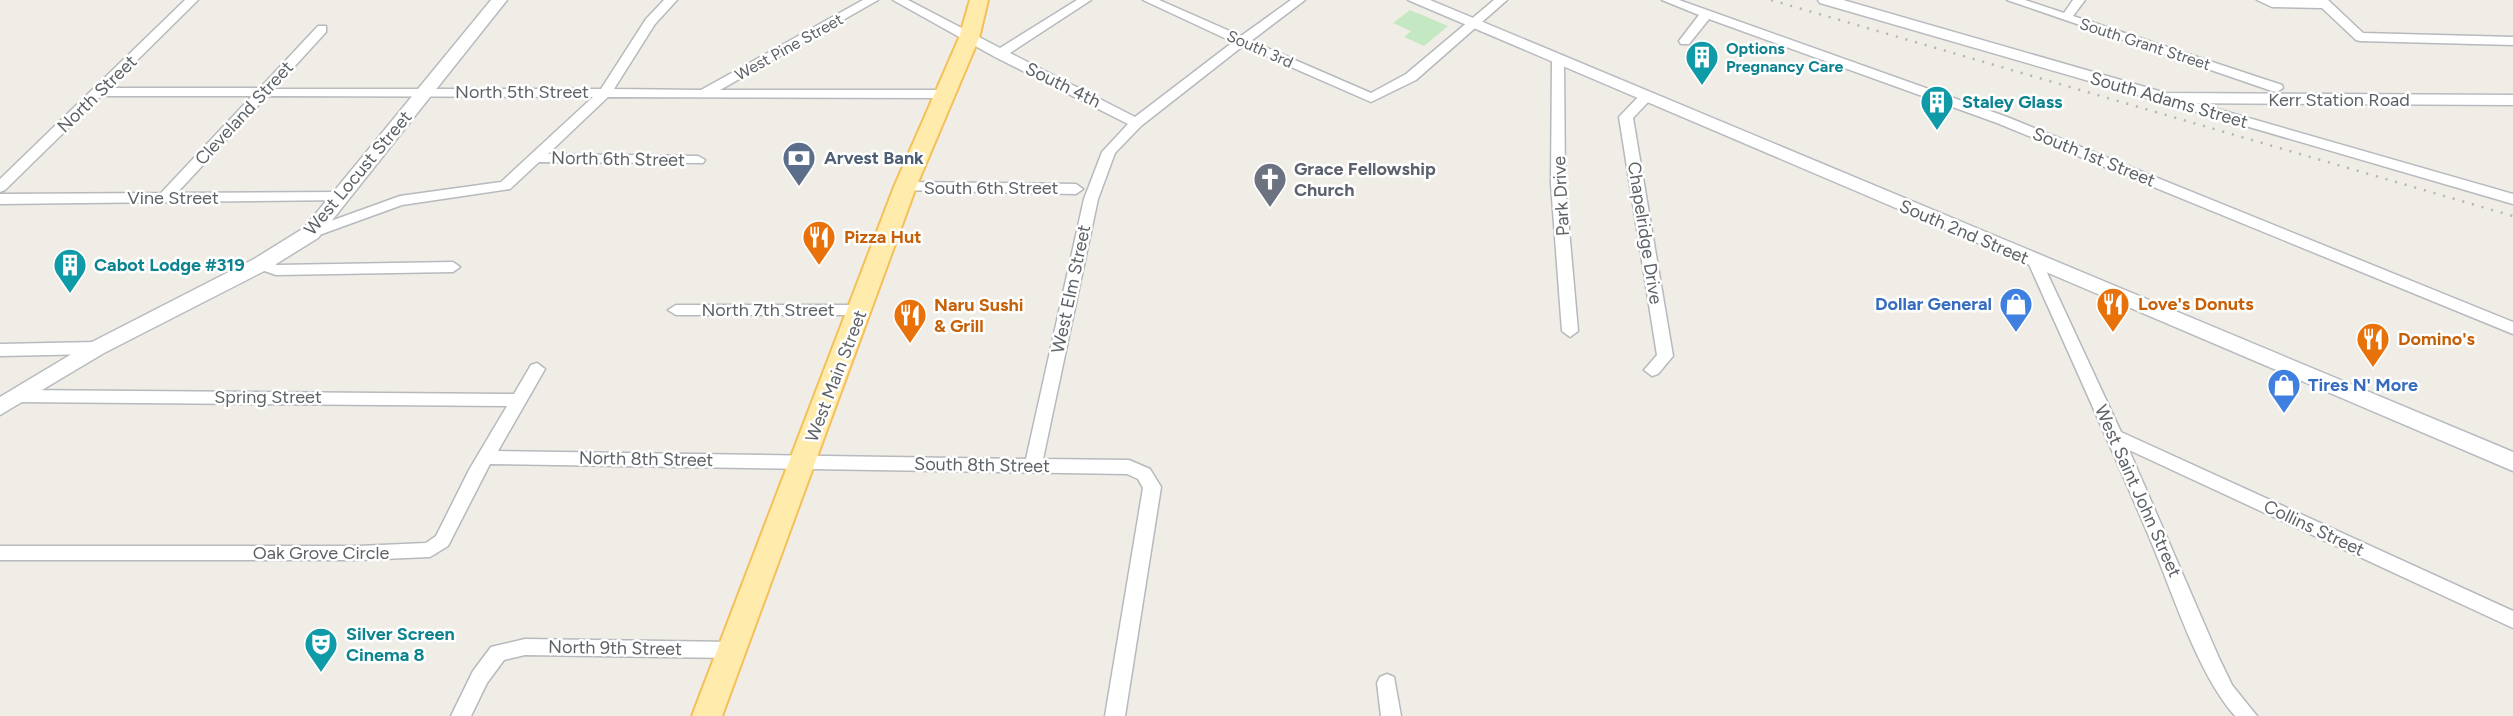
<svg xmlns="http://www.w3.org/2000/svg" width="2513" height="716" font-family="Figtree,sans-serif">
	<rect width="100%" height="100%" fill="#f0ede6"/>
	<polygon fill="#c4e8c2" points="1410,10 1448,26 1424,46 1404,37 1411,31 1393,23"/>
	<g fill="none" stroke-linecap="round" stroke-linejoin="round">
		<defs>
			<g id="street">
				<polygon points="185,0 198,0 109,88 260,88 318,26 326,26 326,32 274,89 601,89 646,19 664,0 677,0 655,24 614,89 701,90 863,0 878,0 720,90 943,90 949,94 943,98 608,97 548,154 698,156 705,160 703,163 539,162 510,189 402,205 311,238 306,236 304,233 306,230 400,196 501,182 593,97 267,96 177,193 342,192 349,197 347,200 0,204 0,194 161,193 252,96 101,96 5,190 0,192 0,179"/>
				<polygon points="893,0 908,0 1000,48 1077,0 1091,0 1010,53 1135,117 1233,42 1143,0 1159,0 1241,36 1291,0 1305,0 1251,41 1371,93 1406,74 1494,0 1507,0 1416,80 1371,102 1243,46 1141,126 1115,153 1098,199 1043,459 1129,460 1150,469 1161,487 1125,716 1105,716 1143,488 1138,479 1127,474 490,464 448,546 430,557 358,560 0,560 0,546 358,546 426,543 436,536 469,470 507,406 16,402 10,400 8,396 10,392 16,390 514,394 531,365 537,363 545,369 498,451 1026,459 1084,199 1102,152 1128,124 995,57"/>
				<polygon points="1662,0 1679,0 2007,117 2513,322 2513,334 1997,123 1709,19 1689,44 1681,44 1679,41 1699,15"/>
				<polygon points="2007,0 2025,0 2064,13 2073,0 2085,0 2073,16 2282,85 2283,88 2277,92 2272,91"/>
				<polygon points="2257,0 2328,0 2363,33 2513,37 2513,45 2360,41 2356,40 2322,8 2272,7"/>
				<polygon points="1558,57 1564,61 1565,184 1578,331 1570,337 1562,331 1551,184 1552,61"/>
				<polygon points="1645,94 1652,98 1633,118 1673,356 1658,374 1652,376 1644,370 1657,355 1619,117 1640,95"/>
				<polygon points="2165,94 2513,194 2513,204 2160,101 2158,98"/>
				<polygon points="905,182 1076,184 1083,189 1076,194 900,190 898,187 900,184"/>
				<path d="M2035,257L2042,262L2121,432L2513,611V628L2129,450L2219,658L2232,685L2257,716H2235C2197,673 2173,593 2150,539C2111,446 2069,354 2028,262Z"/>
				<polygon points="261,259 277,265 453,262 460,267 453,272 276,275 256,268 254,264 256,260"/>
				<polygon points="676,305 861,305 869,310 861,315 676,315 668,310"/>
				<polygon points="97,342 105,348 97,354 0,356 0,344"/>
				<polygon points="525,639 732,642 739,644 741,650 739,656 732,658 525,655 504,660 487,683 471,716 451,716 473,671 491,647"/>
				<polygon points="1387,674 1394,677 1401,716 1381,716 1377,683 1380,677"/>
			</g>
			<g id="secondary">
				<polygon points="491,0 507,0 318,238 268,269 104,353 0,415 0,397 90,343 254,259 304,228"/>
				<polygon points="1408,0 1430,0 2513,452 2513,471"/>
				<polygon points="1818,0 1843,0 2166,93 2513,95 2513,105 2165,103 1820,3"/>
			</g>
			<polygon id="primary" points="970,0 988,0 979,38 916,187 722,716 692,716 894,187 959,38"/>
		</defs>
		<use href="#street" stroke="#b6b9bd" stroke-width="3"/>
		<use href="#secondary" stroke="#b7bbc0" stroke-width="3"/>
		<use href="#primary" stroke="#f5bf59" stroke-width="4"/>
		<use href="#street" fill="#fff" fill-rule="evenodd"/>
		<use href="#secondary" fill="#fff" fill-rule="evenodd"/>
		<use href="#primary" fill="#ffecac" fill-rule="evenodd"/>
		<polyline stroke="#b4b5b6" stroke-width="2.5" stroke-dasharray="2 8" stroke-linecap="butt" points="1771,0 2513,216"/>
	</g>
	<defs>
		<symbol id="building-pin" viewBox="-11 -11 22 30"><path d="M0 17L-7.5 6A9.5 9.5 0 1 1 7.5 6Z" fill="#0f9aa8" stroke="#fff"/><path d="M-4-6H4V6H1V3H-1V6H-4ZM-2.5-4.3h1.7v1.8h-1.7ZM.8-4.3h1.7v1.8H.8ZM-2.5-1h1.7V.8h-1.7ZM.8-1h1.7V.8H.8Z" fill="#fff"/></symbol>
		<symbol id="bank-pin" viewBox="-11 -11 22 30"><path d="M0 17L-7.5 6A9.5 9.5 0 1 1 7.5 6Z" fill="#5c6f8a" stroke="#fff"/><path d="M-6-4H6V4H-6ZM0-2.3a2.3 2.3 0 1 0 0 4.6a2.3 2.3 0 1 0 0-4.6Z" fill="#fff"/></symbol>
		<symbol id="church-pin" viewBox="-11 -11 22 30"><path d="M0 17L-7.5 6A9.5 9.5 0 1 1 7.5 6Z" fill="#6b7280" stroke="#fff"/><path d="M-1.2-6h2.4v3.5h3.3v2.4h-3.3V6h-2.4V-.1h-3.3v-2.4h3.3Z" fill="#fff"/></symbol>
		<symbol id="restaurant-pin" viewBox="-11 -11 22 30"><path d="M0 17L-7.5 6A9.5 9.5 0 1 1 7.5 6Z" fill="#e8710a" stroke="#fff"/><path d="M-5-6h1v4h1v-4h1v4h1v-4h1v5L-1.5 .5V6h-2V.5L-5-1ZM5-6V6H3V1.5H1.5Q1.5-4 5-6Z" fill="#fff"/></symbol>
		<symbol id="shop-pin" viewBox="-11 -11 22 30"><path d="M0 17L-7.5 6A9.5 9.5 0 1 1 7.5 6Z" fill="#3f7fe0" stroke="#fff"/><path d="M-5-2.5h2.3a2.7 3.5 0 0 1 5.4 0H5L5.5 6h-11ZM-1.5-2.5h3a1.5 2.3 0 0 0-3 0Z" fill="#fff"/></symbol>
		<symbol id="theatre-pin" viewBox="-11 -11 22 30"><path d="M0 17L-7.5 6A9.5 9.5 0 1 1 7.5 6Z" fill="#0f9aa8" stroke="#fff"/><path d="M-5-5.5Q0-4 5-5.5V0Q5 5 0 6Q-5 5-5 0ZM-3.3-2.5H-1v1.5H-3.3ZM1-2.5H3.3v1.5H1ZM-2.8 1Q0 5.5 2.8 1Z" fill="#fff"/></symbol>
	</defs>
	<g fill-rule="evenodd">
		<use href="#building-pin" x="1683" y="38" width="38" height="52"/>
		<use href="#building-pin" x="1918" y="83" width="38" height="52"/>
		<use href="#bank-pin" x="780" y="139" width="38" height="52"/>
		<use href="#church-pin" x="1251" y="160" width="38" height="52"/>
		<use href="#restaurant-pin" x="800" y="218" width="38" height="52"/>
		<use href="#building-pin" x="51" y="246" width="38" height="52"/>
		<use href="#shop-pin" x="1997" y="285" width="38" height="52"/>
		<use href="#restaurant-pin" x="2094" y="285" width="38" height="52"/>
		<use href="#restaurant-pin" x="891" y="296" width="38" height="52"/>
		<use href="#restaurant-pin" x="2354" y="320" width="38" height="52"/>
		<use href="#shop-pin" x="2265" y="366" width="38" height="52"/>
		<use href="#theatre-pin" x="302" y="625" width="38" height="52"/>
	</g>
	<g text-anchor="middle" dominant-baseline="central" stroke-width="5" stroke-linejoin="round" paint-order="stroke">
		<g font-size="16" fill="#5d6266" stroke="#fff">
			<text transform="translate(2145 44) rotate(18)">South Grant Street</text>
			<text transform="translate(789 47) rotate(-29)">West Pine Street</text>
			<text transform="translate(1260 49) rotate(24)">South 3rd</text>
		</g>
		<g font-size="16" font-weight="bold" fill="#0d838f" stroke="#fff" text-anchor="start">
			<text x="1726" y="48">Options<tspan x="1726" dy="18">Pregnancy Care</tspan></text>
		</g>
		<g font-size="18" fill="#5d6266" stroke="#fff">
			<text transform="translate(1063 85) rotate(26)">South 4th</text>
			<text x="522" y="92">North 5th Street</text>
			<text transform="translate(97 94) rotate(-44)">North Street</text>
			<text transform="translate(2169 100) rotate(16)">South Adams Street</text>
			<text x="2339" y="100">Kerr Station Road</text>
			<text transform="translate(244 113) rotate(-47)">Cleveland Street</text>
			<text transform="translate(2094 157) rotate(22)">South 1st Street</text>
			<text transform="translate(618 159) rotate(1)">North 6th Street</text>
			<text transform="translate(358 173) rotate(-50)">West Locust Street</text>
			<text x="991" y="188">South 6th Street</text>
			<text transform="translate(1561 196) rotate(-93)">Park Drive</text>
			<text x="173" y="198">Vine Street</text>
			<text transform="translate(1964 232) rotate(23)">South 2nd Street</text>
			<text transform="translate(1645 233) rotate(81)">Chapelridge Drive</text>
			<text transform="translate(1071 289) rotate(-78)">West Elm Street</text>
			<text x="768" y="310">North 7th Street</text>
			<text transform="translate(836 376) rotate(-69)">West Main Street</text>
			<text x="268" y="397">Spring Street</text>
			<text transform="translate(646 459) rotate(1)">North 8th Street</text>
			<text transform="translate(982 465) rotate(1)">South 8th Street</text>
			<text transform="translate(2138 491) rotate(66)">West Saint John Street</text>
			<text transform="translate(2314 528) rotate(25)">Collins Street</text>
			<text x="321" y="553">Oak Grove Circle</text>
			<text transform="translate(615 648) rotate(1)">North 9th Street</text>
		</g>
		<g font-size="18" font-weight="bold" fill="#0d838f" stroke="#fff" text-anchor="start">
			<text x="1962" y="102">Staley Glass</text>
			<text x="94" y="265">Cabot Lodge #319</text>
			<text x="346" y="634">Silver Screen<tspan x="346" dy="21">Cinema 8</tspan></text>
		</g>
		<g font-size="18" font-weight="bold" fill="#4e5e75" stroke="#fff" text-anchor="start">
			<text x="824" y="158">Arvest Bank</text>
		</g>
		<g font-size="18" font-weight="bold" fill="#5b616d" stroke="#fff" text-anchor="start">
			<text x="1294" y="169">Grace Fellowship<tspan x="1294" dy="21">Church</tspan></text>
		</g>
		<g font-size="18" font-weight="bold" fill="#c56008" stroke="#fff" text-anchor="start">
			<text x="844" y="237">Pizza Hut</text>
			<text x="2138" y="304">Love's Donuts</text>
			<text x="934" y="305">Naru Sushi<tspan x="934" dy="21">&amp; Grill</tspan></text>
			<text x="2398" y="339">Domino's</text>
		</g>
		<g font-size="18" font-weight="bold" fill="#366cbe" stroke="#fff" text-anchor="end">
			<text x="1992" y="304">Dollar General</text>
			<text x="2308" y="385" text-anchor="start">Tires N' More</text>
		</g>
	</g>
</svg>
